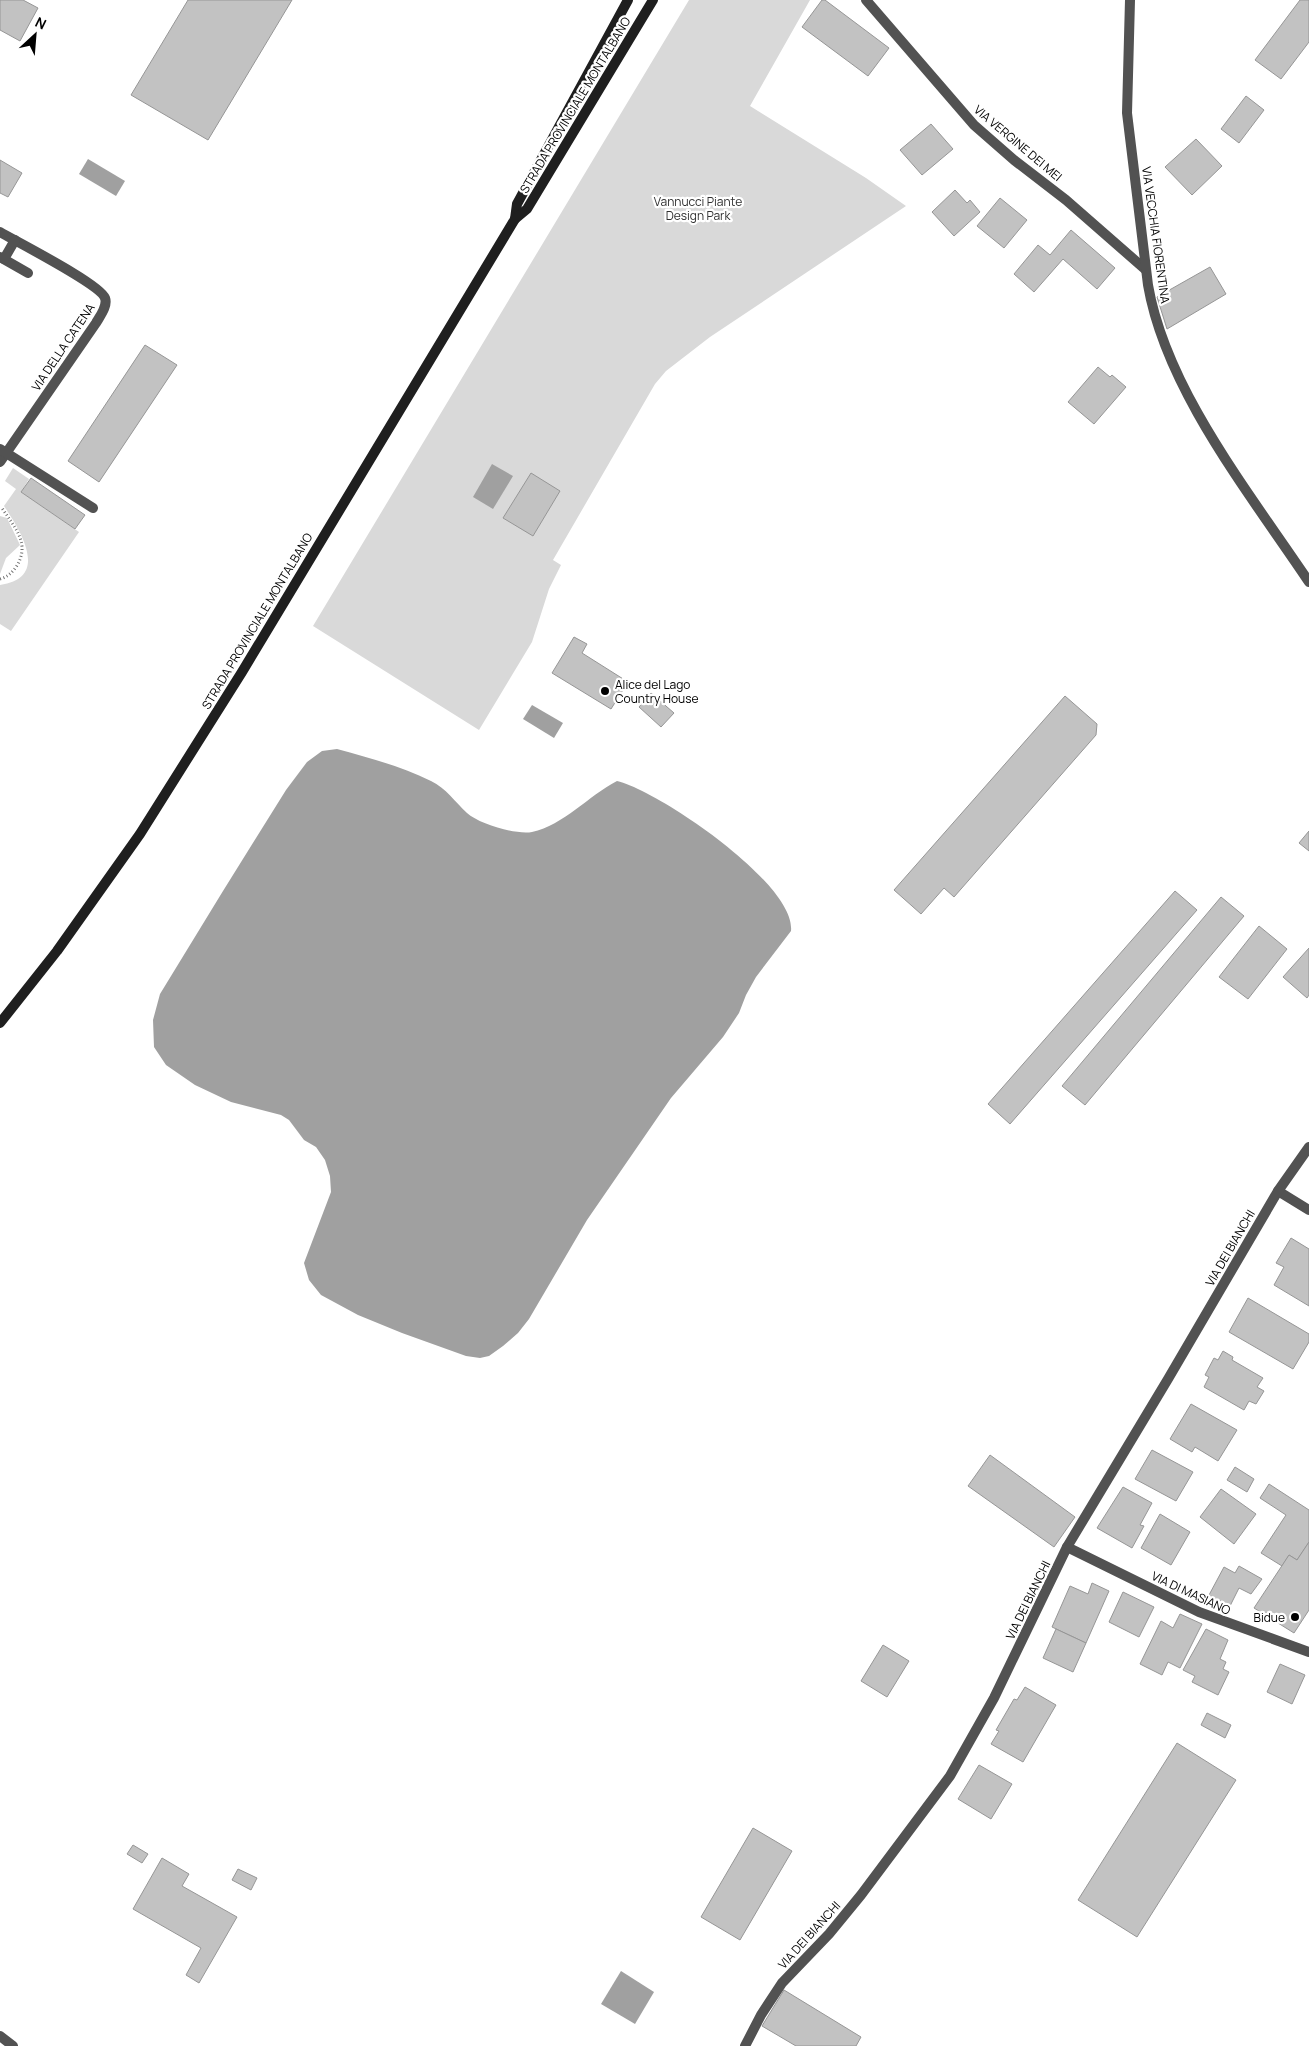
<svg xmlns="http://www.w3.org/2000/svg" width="1309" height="2046" font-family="Manrope,sans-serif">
	<rect width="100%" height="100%" fill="#fff"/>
	<g fill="#d9d9d9">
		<polygon points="689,0 810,0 750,106 866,178 906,206 710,337 666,371 655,384 553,560 561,565 549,589 532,642 479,730 313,626"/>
		<path d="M13,468L29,479L21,492L79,532L11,631L0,624V585C51,578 20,530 4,506L16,489L5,481Z"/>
		<polygon points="0,516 7,518 20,545 6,558 0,574"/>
	</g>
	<g fill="#a0a0a0">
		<polygon points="88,159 125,181 116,196 79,174"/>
		<polygon points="492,464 513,476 493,509 473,497"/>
		<polygon points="532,705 563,723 554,738 523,719"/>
		<path d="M337,749C369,758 401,766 431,781C446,788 455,802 467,813C479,824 516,835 532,832C564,825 588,796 617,781C659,791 796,884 791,931L756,977L746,995L739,1013L723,1037L671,1098L587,1220L529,1319L518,1333L503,1346L489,1356L480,1358L466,1356L402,1333L358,1315L321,1295L309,1280L304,1263L331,1192L330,1176L325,1160L316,1147L304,1140L289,1120L281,1115L231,1102L195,1085L166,1065L154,1047L153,1020L160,994L223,891L286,790L307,762L322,751Z"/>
		<polygon points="621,1971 654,1992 635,2024 601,2004"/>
	</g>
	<g fill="#c2c2c2" stroke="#969696">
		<polygon points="0,0 23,0 38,8 20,41 0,30"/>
		<polygon points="188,0 292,0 208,140 131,95"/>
		<polygon points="822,0 825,0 889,48 868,76 802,27"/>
		<polygon points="1300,0 1309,0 1309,42 1281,79 1255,60"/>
		<polygon points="1246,96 1264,110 1239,143 1221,129"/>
		<polygon points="931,124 953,149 922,175 900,150"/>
		<polygon points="1196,139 1222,166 1192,195 1165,167"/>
		<polygon points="0,160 22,173 8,197 0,193"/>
		<polygon points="955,190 967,203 970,200 980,212 954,236 932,212"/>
		<polygon points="1000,198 1027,220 1004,248 977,226"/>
		<polygon points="1071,230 1115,268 1097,289 1063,259 1034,292 1014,274 1038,245 1050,255"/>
		<polygon points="1210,267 1226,294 1167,329 1157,297"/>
		<polygon points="145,345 177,365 99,482 68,461"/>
		<polygon points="1098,367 1110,377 1112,375 1126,387 1094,424 1068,402"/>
		<polygon points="531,473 560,491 533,536 503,518"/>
		<polygon points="31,478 85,515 75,529 21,492"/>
		<polygon points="574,637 587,644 582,653 628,682 611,709 552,673"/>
		<polygon points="651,693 674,713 661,727 639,707"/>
		<polygon points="1065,696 1097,724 1096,735 954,897 944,888 921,914 894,890"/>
		<polygon points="1309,831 1309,851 1299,843"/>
		<polygon points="1175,891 1197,910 1010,1124 988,1104"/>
		<polygon points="1221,897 1244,916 1085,1105 1062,1086"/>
		<polygon points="1259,926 1287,949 1248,999 1219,977"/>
		<polygon points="1309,948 1309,995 1307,998 1283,977"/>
		<polygon points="1291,1238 1309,1249 1309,1306 1274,1285 1284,1267 1276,1263"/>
		<polygon points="1248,1298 1309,1334 1309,1342 1293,1369 1229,1332"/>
		<polygon points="1223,1351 1233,1357 1232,1360 1263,1378 1257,1387 1264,1391 1256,1404 1249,1401 1244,1410 1204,1387 1209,1377 1205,1375 1214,1358 1218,1360"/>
		<polygon points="1191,1404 1237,1430 1218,1461 1195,1447 1192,1452 1170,1439"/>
		<polygon points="1152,1450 1193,1472 1176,1501 1135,1479"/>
		<polygon points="990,1455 1075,1517 1054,1547 968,1486"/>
		<polygon points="1235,1467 1254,1479 1247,1492 1227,1480"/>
		<polygon points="1269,1484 1309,1510 1309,1542 1297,1560 1289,1555 1282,1566 1261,1553 1286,1515 1260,1498"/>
		<polygon points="1123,1487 1152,1503 1140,1525 1144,1526 1132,1548 1097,1528"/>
		<polygon points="1221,1489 1256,1514 1234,1544 1200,1517"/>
		<polygon points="1160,1514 1190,1532 1171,1565 1141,1548"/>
		<polygon points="1309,1542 1309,1610 1294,1633 1254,1608 1289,1555 1297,1560"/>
		<polygon points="1239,1566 1262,1579 1251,1594 1239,1588 1230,1606 1209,1595 1224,1567 1235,1573"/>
		<polygon points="1092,1583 1109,1591 1086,1643 1052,1627 1070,1586 1088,1594"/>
		<polygon points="1123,1592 1154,1607 1139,1637 1109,1622"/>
		<polygon points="1180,1614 1202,1624 1180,1668 1168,1662 1162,1675 1140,1664 1161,1621 1173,1628"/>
		<polygon points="1056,1629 1086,1643 1073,1672 1043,1658"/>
		<polygon points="1206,1629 1228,1640 1220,1659 1226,1662 1223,1669 1229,1672 1218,1695 1192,1682 1195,1676 1183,1670"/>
		<polygon points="883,1645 909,1661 887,1697 861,1681"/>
		<polygon points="1280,1664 1305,1675 1292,1704 1267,1692"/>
		<polygon points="1025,1687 1056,1705 1023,1762 991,1744 999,1731 996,1730 1014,1699 1017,1700"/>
		<polygon points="1207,1713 1231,1725 1225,1738 1201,1725"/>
		<polygon points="1177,1743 1236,1780 1137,1937 1078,1900"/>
		<polygon points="979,1765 1012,1784 991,1819 958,1799"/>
		<polygon points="753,1828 792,1851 740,1940 701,1917"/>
		<polygon points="133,1845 148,1854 142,1863 127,1854"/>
		<polygon points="162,1858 189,1874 182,1886 237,1917 199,1983 186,1975 201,1948 133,1909"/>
		<polygon points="238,1869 257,1878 251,1890 232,1880"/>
		<polygon points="784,1990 861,2037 856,2046 796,2046 762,2026"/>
	</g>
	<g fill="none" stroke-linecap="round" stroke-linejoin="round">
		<path stroke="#747474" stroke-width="3" stroke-dasharray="1 2.5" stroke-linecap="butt" d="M0,579C7,577 12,573 16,567C31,544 15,528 2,508"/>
		<g stroke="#525252" stroke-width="10">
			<polyline points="866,0 974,125 1014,160 1066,200 1146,270"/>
			<path d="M1130,0L1127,113L1148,285C1166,390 1251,495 1309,582"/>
			<path d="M0,232C17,242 100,284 105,298C108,306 100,316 96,323L0,462"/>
			<polyline points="0,257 28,273"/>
			<polyline points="4,259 15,240"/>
			<polyline points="0,449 93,508"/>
			<polyline points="1278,1191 1309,1210"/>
			<polyline points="1067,1547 1199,1612 1309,1652"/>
			<polyline points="0,2036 13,2046"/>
			<polyline points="745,2046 761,2015 782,1983 829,1934 861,1895 950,1776 994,1698 1067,1547 1168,1379 1278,1191 1309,1147"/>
		</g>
		<g stroke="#1f1f1f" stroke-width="10">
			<polyline points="515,219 517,204 628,0"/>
			<polyline points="0,1023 57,951 140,834 242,672 515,219 527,209 653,0"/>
		</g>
	</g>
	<g fill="#000" stroke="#fff" stroke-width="2">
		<circle cx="605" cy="691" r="5"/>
		<circle cx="1295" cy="1617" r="5"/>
	</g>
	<g text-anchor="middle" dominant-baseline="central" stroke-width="4.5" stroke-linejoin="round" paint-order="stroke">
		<g font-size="12" fill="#000" stroke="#fff">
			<text transform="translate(575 105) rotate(-59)">STRADA PROVINCIALE MONTALBANO</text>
			<text transform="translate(1018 143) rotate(40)">VIA VERGINE DEI MEI</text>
			<text transform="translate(1156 235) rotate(82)">VIA VECCHIA FIORENTINA</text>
			<text transform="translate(63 347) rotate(-56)">VIA DELLA CATENA</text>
			<text transform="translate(257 621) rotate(-59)">STRADA PROVINCIALE MONTALBANO</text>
			<text transform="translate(1230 1248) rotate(-60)">VIA DEI BIANCHI</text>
			<text transform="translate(1191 1593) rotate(25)">VIA DI MASIANO</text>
			<text transform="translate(1028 1600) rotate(-64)">VIA DEI BIANCHI</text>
			<text transform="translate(809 1935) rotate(-48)">VIA DEI BIANCHI</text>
		</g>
		<g font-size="12" fill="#303030" stroke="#fff">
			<text x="698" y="201">Vannucci Piante<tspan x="698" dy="14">Design Park</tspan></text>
		</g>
		<g font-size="12" fill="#000" stroke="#fff" text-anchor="start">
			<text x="615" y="684">Alice del Lago<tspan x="615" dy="14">Country House</tspan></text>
			<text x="1285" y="1617" text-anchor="end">Bidue</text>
		</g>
	</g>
	<g transform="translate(35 35) rotate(26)" stroke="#ffffff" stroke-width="4" paint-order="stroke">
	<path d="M0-4L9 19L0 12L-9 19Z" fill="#000000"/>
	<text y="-8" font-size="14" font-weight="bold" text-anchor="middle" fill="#000000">N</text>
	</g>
</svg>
